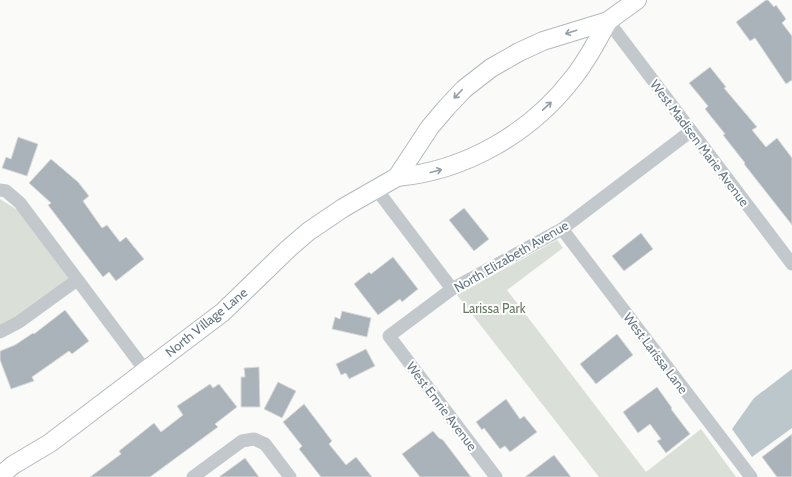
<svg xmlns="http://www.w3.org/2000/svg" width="792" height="477" font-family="Cabin,sans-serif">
	<rect width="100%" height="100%" fill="#fafaf8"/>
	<g fill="#dadfd7">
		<polygon points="0,199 19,211 70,281 0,327"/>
		<polygon points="557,240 563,248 507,290 646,472 701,429 736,477 599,477 457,295"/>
	</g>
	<polygon fill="#bbc7cb" points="792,369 792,428 752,457 732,429 754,398"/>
	<g fill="#aab3b9" stroke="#dcdcda">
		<polygon points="766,0 768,0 774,7 776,5 786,19 782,23 792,36 792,80 786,84 755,38 750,41 736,22"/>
		<polygon points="710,67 726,87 724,88 757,127 752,130 766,147 777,138 792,158 792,225 744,164 745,163 723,135 725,134 705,109 708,106 689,83"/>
		<polygon points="18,137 38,144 27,176 2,168 6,157 11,159"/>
		<polygon points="51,159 78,182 89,196 83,201 102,228 107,225 120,242 126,237 144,259 116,281 109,272 103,277 48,205 51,203 29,183"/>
		<polygon points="464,208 489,239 474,251 449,220"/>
		<polygon points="641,233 653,249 624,271 612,256"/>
		<polygon points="393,257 418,289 402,302 400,299 378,315 354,284 369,272 371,274"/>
		<polygon points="65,310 89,341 72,354 69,351 32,377 34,381 11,389 0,360 0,351 15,345 33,333 34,334"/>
		<polygon points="342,311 371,318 367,337 332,329 335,317 340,319"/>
		<polygon points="617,334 633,355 596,384 580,364"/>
		<polygon points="366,349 375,366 349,379 346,373 341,375 336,364"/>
		<polygon points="259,367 260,407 241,407 241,377 245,377 244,368"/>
		<polygon points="278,382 296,391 282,418 264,409"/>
		<polygon points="210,384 213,388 219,384 237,407 215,424 218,427 150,477 90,477 121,454 119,451 154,423 161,432 183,415 177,406"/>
		<polygon points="657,387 672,408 671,409 690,434 666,453 657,441 661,439 650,424 638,433 623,412"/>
		<polygon points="506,399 520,419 524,416 537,432 510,452 505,446 500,449 484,428 482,430 476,422"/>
		<polygon points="304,404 332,441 329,444 346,465 356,457 372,477 321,477 299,449 302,446 283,422"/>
		<polygon points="433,431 439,438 443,440 471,477 420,477 402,454"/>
		<polygon points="792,434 792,477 777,477 762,457"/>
		<polygon points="554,455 571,477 525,477"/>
		<polygon points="245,458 259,477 219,477"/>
	</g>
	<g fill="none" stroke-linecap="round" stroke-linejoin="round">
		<defs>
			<g id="secondary">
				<path d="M397,177C465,171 531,133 573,78C587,61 597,41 608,21"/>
				<polyline points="0,476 13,465 50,443 223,312 288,249 309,231 343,208 397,177 430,127 447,107 464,89 491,68 519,52 543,41 608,21 637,0"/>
			</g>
		</defs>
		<use href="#secondary" stroke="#b3babf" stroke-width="20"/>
		<g stroke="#c3c8cc" stroke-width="13">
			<polyline points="608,21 792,264"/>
			<polyline points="0,190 6,191 20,203 145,370"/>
			<polyline points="377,190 452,289"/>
			<polyline points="562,229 751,477"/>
			<polyline points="0,332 19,322 77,280"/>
			<polyline points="193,477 242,441 254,439 265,444 290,477"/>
			<polyline points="496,477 389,336 452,289 562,229 691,131"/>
		</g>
		<use href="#secondary" stroke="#fff" stroke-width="18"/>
	</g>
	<defs><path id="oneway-shaft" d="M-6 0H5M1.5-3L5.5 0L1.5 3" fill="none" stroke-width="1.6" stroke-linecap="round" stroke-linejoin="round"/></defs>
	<g stroke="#939fa8">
		<use href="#oneway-shaft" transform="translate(571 32) rotate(162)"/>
		<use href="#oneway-shaft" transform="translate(458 94) rotate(134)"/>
		<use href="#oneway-shaft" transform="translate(547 106) rotate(-43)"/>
		<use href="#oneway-shaft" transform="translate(436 171) rotate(-15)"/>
	</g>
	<g text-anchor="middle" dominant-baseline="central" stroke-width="4" stroke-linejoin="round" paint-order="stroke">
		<g font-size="13" fill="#657683" stroke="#fff">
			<text transform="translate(700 143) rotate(53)">West Madisen Marie Avenue</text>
			<text transform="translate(511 256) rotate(-30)">North Elizabeth Avenue</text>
			<text transform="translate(206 322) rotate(-39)">North Village Lane</text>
			<text transform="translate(656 353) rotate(53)">West Larissa Lane</text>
			<text transform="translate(442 406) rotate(53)">West Emrie Avenue</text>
		</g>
		<g font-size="13" fill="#687a64" stroke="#fff">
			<text x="494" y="308">Larissa Park</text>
		</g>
	</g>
</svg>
